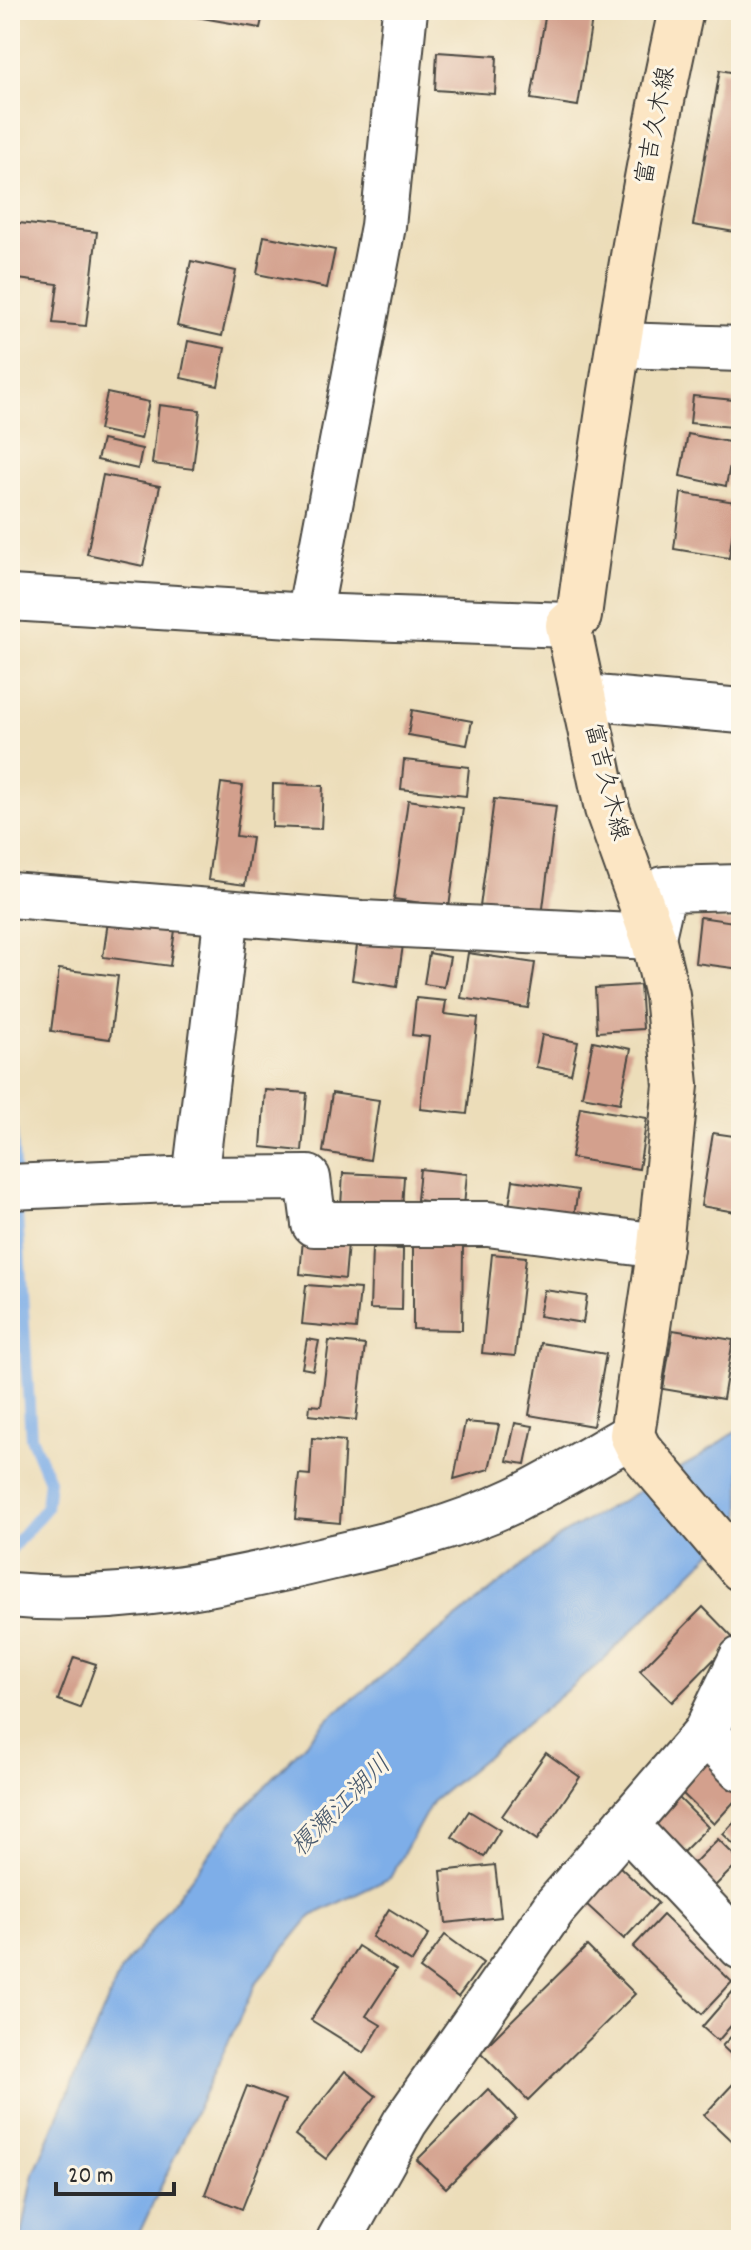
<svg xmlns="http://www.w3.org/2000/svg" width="751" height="2250" font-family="Dekko,'Klee One',sans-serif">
	<rect width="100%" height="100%" fill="#fcf5e5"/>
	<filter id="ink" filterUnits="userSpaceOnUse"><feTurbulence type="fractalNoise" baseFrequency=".0125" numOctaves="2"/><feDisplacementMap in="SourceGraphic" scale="16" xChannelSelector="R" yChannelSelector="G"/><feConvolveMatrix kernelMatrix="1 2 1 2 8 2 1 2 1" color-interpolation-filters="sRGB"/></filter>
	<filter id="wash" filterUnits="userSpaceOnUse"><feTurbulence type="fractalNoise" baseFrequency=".006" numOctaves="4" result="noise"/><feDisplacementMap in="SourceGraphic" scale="32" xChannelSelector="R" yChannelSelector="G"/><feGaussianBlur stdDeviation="1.8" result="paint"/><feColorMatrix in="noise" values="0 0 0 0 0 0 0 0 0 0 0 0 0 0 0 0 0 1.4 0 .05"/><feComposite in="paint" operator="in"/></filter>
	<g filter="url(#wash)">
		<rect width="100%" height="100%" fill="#ecddb9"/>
		<polygon fill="#7eaee8" stroke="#546c8a" stroke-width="2" points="741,1428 741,1532 736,1528 602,1661 432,1802 390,1878 311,1916 256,1983 136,2240 21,2240 34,2173 120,1972 241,1812 329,1718 563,1534 698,1458"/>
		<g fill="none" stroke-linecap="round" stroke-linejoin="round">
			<polyline stroke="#7eaee8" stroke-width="12" points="10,1104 31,1437 49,1480 46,1508 10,1550"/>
		</g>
		<g id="blocks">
			<g fill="#d3a08d">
				<polygon points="180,10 264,10 260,28 179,14"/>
				<polygon points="546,12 592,19 578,106 531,99"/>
				<polygon points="437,52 497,56 495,94 435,90"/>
				<polygon points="720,70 741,74 741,233 693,225"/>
				<polygon points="10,222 97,232 86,326 53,323 58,284 10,278"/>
				<polygon points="264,236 335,250 327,288 257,274"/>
				<polygon points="191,261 236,271 222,336 177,326"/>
				<polygon points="188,341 225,348 218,386 181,378"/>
				<polygon points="107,393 149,402 141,439 99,430"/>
				<polygon points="693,396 734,400 732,427 690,423"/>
				<polygon points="159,405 200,410 193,469 152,464"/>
				<polygon points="688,434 734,443 726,486 680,476"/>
				<polygon points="102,440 142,449 138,469 97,460"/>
				<polygon points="103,475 160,486 143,566 87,554"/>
				<polygon points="681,493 741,503 741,531 733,530 729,558 674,549"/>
				<polygon points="412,710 472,721 467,745 408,735"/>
				<polygon points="10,725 14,725 12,749 10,749"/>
				<polygon points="404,760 469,767 466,796 401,789"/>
				<polygon points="221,783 243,786 236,836 252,838 245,885 208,880"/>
				<polygon points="273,784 323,786 321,829 272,827"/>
				<polygon points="494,799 556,806 542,916 480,907"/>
				<polygon points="408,800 463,808 449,907 394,899"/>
				<polygon points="700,917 741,923 741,969 695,963"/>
				<polygon points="108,921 175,930 170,966 103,957"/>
				<polygon points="358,939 403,945 397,987 352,980"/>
				<polygon points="429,953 450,957 444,987 424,984"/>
				<polygon points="468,953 535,963 528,1008 461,998"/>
				<polygon points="59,969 118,976 110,1039 51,1031"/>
				<polygon points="640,985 643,1029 597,1032 595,988"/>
				<polygon points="416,998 446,1001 444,1014 478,1018 467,1114 420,1109 429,1037 412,1035"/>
				<polygon points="542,1035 578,1042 571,1074 536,1067"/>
				<polygon points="593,1041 631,1049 620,1103 582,1096"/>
				<polygon points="265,1090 307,1093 302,1151 261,1147"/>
				<polygon points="332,1093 379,1100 370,1160 323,1152"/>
				<polygon points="580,1107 647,1118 639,1169 571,1158"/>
				<polygon points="713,1133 741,1137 741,1213 701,1206"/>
				<polygon points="420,1169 467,1174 464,1206 417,1200"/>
				<polygon points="343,1173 404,1176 402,1209 341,1206"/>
				<polygon points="513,1180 578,1190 574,1216 509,1206"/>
				<polygon points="303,1239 348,1243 345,1279 300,1274"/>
				<polygon points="413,1245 463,1245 462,1330 413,1329"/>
				<polygon points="372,1248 403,1249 402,1310 370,1309"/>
				<polygon points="492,1254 526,1257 515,1356 482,1353"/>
				<polygon points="306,1285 360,1289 356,1329 302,1324"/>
				<polygon points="544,1290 587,1296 583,1323 539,1316"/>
				<polygon points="673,1330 733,1340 723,1399 663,1389"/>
				<polygon points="307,1339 319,1341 313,1370 302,1368"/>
				<polygon points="329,1341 365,1345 356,1420 309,1415 310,1405 321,1406"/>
				<polygon points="541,1343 606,1354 593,1426 529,1415"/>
				<polygon points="465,1422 499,1425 489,1469 454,1479"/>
				<polygon points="515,1423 533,1426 525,1464 507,1461"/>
				<polygon points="312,1438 345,1441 340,1523 295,1519 299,1474 310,1475"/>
				<polygon points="703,1607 734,1639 672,1702 640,1671"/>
				<polygon points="74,1657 96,1664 80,1708 58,1700"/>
				<polygon points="741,1708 741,1732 735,1721"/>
				<polygon points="546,1753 580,1777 537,1840 502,1816"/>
				<polygon points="707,1761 741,1794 714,1824 679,1790"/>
				<polygon points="675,1794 708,1827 682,1853 649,1820"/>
				<polygon points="469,1811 500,1830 484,1857 452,1837"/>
				<polygon points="741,1815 741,1851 723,1834"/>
				<polygon points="718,1839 740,1861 710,1891 688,1869"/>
				<polygon points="495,1865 501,1917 446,1923 441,1871"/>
				<polygon points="619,1866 658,1903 624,1939 585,1903"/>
				<polygon points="389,1909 429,1934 412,1962 372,1937"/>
				<polygon points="663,1915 732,1982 702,2014 633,1947"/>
				<polygon points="445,1935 483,1963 458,1997 420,1969"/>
				<polygon points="358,1946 396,1970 366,2016 381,2025 364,2053 311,2020"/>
				<polygon points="587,1946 635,1994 528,2100 480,2052"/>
				<polygon points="741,1982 741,2014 718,2041 702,2027"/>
				<polygon points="741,2026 741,2064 722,2046"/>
				<polygon points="345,2071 376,2096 326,2159 295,2135"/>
				<polygon points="733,2084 741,2092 741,2150 704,2115"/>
				<polygon points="247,2086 285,2100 242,2209 205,2194"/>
				<polygon points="488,2089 516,2118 446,2188 417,2160"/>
			</g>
		</g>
	</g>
	<g filter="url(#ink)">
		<use href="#blocks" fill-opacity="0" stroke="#484640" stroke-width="2"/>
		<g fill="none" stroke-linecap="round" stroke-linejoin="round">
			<defs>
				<g id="street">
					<polyline points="619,345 741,349"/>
					<polyline points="10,598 309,616 568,625"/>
					<polyline points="309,616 383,226 405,10"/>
					<polyline points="585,697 741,711"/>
					<polyline points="10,895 361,923 653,937 664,889 741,887"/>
					<polyline points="195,1179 308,1178 314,1224 488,1224 660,1246"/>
					<polyline points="10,1187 195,1179 227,913"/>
					<path d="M10,1595C116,1605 226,1583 329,1558C392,1544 456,1528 515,1500C555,1480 593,1457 632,1435"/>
					<polyline points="741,1659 705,1733 626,1825 741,1947"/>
					<polyline points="705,1733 741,1769"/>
					<polyline points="339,2240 405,2122 554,1908 626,1825"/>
				</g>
				<path id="secondary" d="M681,10C637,210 606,413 579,616L568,625L607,809L653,937L667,995L676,1085L660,1246L632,1435L639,1449L741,1569"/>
			</defs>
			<use href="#street" stroke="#484640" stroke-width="48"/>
			<use href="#secondary" stroke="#484640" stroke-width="48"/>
			<use href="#street" stroke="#fff" stroke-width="44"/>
			<use href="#secondary" stroke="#fce6c4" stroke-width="44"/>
		</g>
	</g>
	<g text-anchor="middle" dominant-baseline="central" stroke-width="6" stroke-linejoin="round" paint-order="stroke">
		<g font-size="24" fill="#2b2b2b" stroke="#fcf5e5">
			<text transform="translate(657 126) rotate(-79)">富吉久木線</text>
			<text transform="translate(605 782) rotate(76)">富吉久木線</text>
		</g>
		<g font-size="26" font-style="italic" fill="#48596d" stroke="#fcf5e5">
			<text transform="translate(342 1807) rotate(-45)">榎瀬江湖川</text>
		</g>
	</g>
	<rect width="751" height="2250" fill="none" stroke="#fcf5e5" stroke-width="40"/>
	<path d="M56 2182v12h118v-12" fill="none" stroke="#2b2b2b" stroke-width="4"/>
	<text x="68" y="2182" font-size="24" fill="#2b2b2b" stroke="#fcf5e5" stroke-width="6" paint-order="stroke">20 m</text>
</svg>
